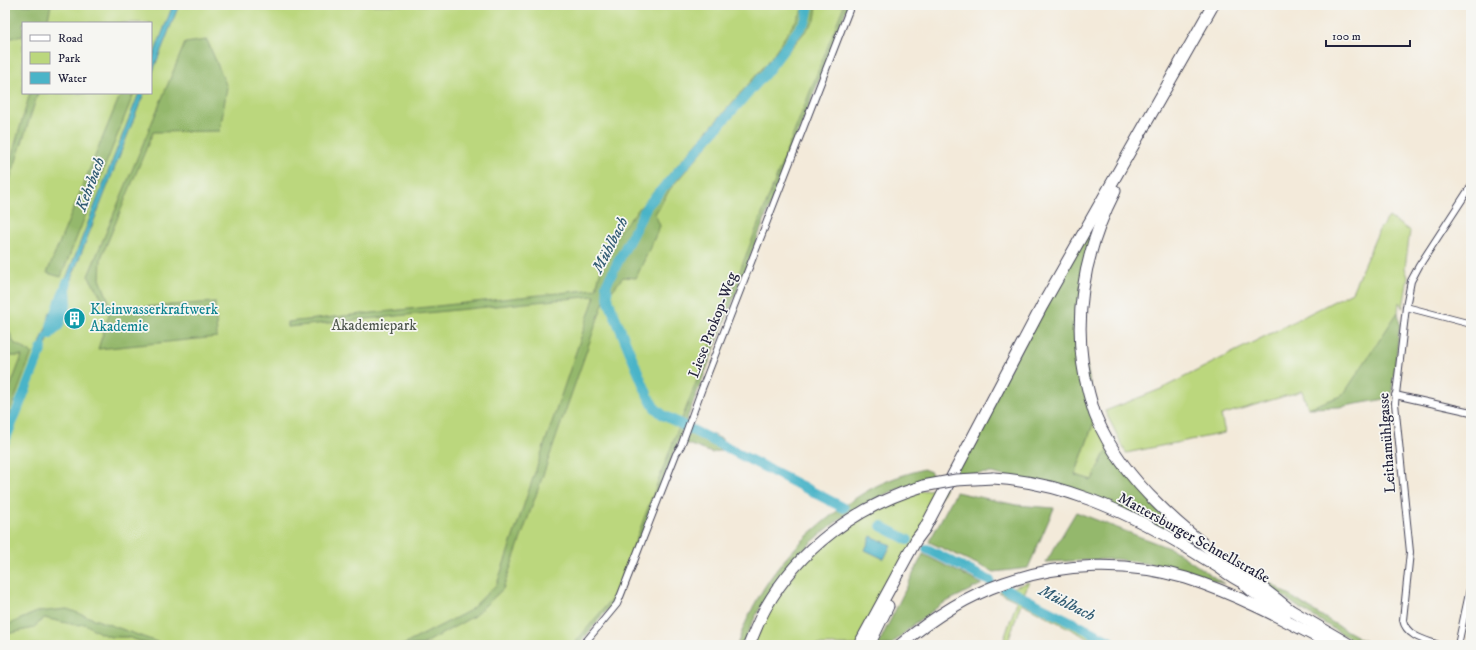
<svg xmlns="http://www.w3.org/2000/svg" width="1476" height="650" font-family="'IM FELL DW Pica',serif">
	<rect width="100%" height="100%" fill="#f6f6f2"/>
	<filter id="ink" filterUnits="userSpaceOnUse"><feTurbulence type="fractalNoise" baseFrequency=".025" numOctaves="2"/><feDisplacementMap in="SourceGraphic" scale="8" xChannelSelector="R" yChannelSelector="G"/><feConvolveMatrix kernelMatrix="1 2 1 2 8 2 1 2 1" color-interpolation-filters="sRGB"/></filter>
	<filter id="wash" filterUnits="userSpaceOnUse"><feTurbulence type="fractalNoise" baseFrequency=".012" numOctaves="4" result="noise"/><feDisplacementMap in="SourceGraphic" scale="16" xChannelSelector="R" yChannelSelector="G"/><feGaussianBlur stdDeviation="0.9" result="paint"/><feColorMatrix in="noise" values="0 0 0 0 0 0 0 0 0 0 0 0 0 0 0 0 0 1.4 0 .05"/><feComposite in="paint" operator="in"/></filter>
	<g filter="url(#wash)">
		<rect width="100%" height="100%" fill="#f3eada"/>
		<g fill="#bbd77d" stroke="#6e7c5c" fill-rule="evenodd">
			<path d="M5,5H848L617,598L578,645H5ZM23,23H151V93H23Z"/>
			<polygon points="1389,217 1410,231 1405,268 1408,277 1403,308 1399,302 1398,312 1394,319 1343,396 1308,408 1302,391 1221,415 1225,433 1126,453 1105,411 1161,389 1352,292 1379,230"/>
			<polygon points="1096,416 1112,448 1104,455 1092,480 1075,475"/>
			<polygon points="946,487 859,645 753,645 754,633 809,551 893,496"/>
			<polygon points="1029,582 1024,594 1123,645 1101,645 1021,603 1007,645 1002,645 1017,601 998,592"/>
		</g>
		<g fill="#94b86c" stroke="#5b6d54">
			<polygon points="5,5 51,5 47,23 23,23 23,36 5,39"/>
			<polygon points="277,5 307,5 301,9 282,9"/>
			<polygon points="803,5 817,5 815,20 670,189 655,214 660,226 636,278 623,277 604,301 503,589 474,616 422,645 403,645 469,611 497,584 595,296 288,327 288,322 596,289 607,245 768,62 803,10"/>
			<polygon points="844,5 848,5 617,598 578,645 573,645 615,595 683,416"/>
			<polygon points="207,40 227,87 220,131 153,132 101,258 100,279 112,309 215,302 217,337 98,349 110,311 88,276 185,43"/>
			<polygon points="30,93 38,93 5,195 5,179"/>
			<polygon points="121,93 134,93 61,277 47,273"/>
			<polygon points="1091,220 1101,223 1079,323 1096,416 1075,475 1092,480 1104,455 1112,448 1133,478 1212,551 1206,559 1110,507 993,473 952,475"/>
			<polygon points="1398,312 1400,324 1391,398 1339,407 1308,408 1343,395"/>
			<polygon points="5,322 14,343 32,353 5,424 5,401 22,356 5,356"/>
			<polygon points="691,426 722,439 724,445 722,450 712,453 685,443"/>
			<path d="M923,469L931,472L933,478C907,485 882,494 859,507C806,538 764,588 743,645H737C756,589 789,547 836,512C851,501 868,489 885,482C898,476 911,473 923,469Z"/>
			<polygon points="956,492 1016,505 1054,508 1028,568 994,572 929,542"/>
			<polygon points="1076,512 1174,550 1224,584 1171,567 1116,559 1046,562"/>
			<polygon points="923,554 982,584 942,604 914,624 891,645 878,645"/>
			<path d="M1229,555C1276,587 1322,618 1372,645H1362L1340,633L1298,607L1242,568Z"/>
			<polygon points="67,609 165,645 152,645 127,637 111,637 100,633 85,624 76,625 44,618 33,628 7,634 5,632 5,626 37,612"/>
		</g>
		<g fill="#4ab4c8" stroke="#366b82">
			<polygon points="173,5 179,5 151,76 151,62"/>
			<polygon points="139,93 144,93 70,282 68,289 68,294 60,294"/>
			<polygon points="50,312 60,316 57,324 60,327 48,340 39,362 34,359 47,326"/>
			<polygon points="871,536 891,545 884,559 865,550"/>
		</g>
		<g fill="none" stroke-linecap="round" stroke-linejoin="round">
			<g stroke="#4ab4c8" stroke-width="10">
				<polyline points="809,5 806,20 766,73 647,206 606,285 609,302 648,396 654,407 663,415 844,508"/>
				<polyline points="51,326 67,283"/>
				<polyline points="49,335 59,325 67,302 66,288"/>
				<polyline points="5,441 42,348"/>
				<polyline points="881,526 908,540"/>
				<polyline points="927,549 990,581"/>
				<polyline points="1004,588 1117,645"/>
			</g>
		</g>
	</g>
	<g filter="url(#ink)">
		<g fill="none" stroke-linecap="round" stroke-linejoin="round">
			<defs>
				<g id="street">
					<polyline points="1406,307 1471,324"/>
					<polyline points="1395,395 1471,412"/>
					<polyline points="583,645 617,604 620,597 676,454 681,446 701,391 851,5"/>
					<path d="M1439,645C1425,640 1406,636 1403,620L1410,552L1395,403L1406,307L1411,281L1419,266L1471,186"/>
					<polyline points="1458,645 1471,584"/>
				</g>
				<g id="highway">
					<path d="M1115,191C1083,253 1070,326 1089,394C1091,401 1093,410 1096,417C1110,450 1133,480 1159,505C1181,527 1206,547 1231,565C1251,580 1272,594 1291,611"/>
					<path d="M993,478C1061,482 1123,510 1181,544C1194,552 1207,560 1220,568C1228,574 1237,580 1246,584"/>
					<polyline points="1243,583 1253,592 1286,613"/>
					<polyline points="1285,607 1350,645"/>
					<path d="M749,645C754,633 759,620 765,609C799,548 857,506 923,486"/>
					<polyline points="859,645 916,540 925,528 1042,306 1213,5"/>
					<polyline points="869,645 888,606"/>
					<path d="M900,645C930,620 966,596 1004,583C1062,562 1128,561 1186,578C1237,594 1285,620 1332,645"/>
				</g>
			</defs>
			<use href="#street" stroke="#414053" stroke-width="8"/>
			<use href="#highway" stroke="#414053" stroke-width="13"/>
			<use href="#street" stroke="#fff" stroke-width="6"/>
			<use href="#highway" stroke="#fff" stroke-width="11"/>
			<defs>
				<polyline id="highway-bridge" points="923,486 956,480 993,478"/>
			</defs>
			<use href="#highway-bridge" stroke="#414053" stroke-width="13" stroke-linecap="butt"/>
			<use href="#highway-bridge" stroke="#fff" stroke-width="11"/>
		</g>
	</g>
	<defs>
		<symbol id="building-disc" viewBox="-11 -11 22 22"><circle r="9.5" fill="#0f9aa8" stroke="#f6f6f2"/><path d="M-4-6H4V6H1V3H-1V6H-4ZM-2.5-4.3h1.7v1.8h-1.7ZM.8-4.3h1.7v1.8H.8ZM-2.5-1h1.7V.8h-1.7ZM.8-1h1.7V.8H.8Z" fill="#fff"/></symbol>
	</defs>
	<g fill-rule="evenodd">
		<use href="#building-disc" x="62" y="306" width="25" height="25"/>
	</g>
	<g text-anchor="middle" dominant-baseline="central" stroke-width="3.5" stroke-linejoin="round" paint-order="stroke">
		<g font-size="15" fill="#0d838f" stroke="#f6f6f2" text-anchor="start">
			<text x="90" y="309">Kleinwasserkraftwerk<tspan x="90" dy="17">Akademie</tspan></text>
		</g>
		<g font-size="15" fill="#50584f" stroke="#f6f6f2">
			<text x="374" y="325">Akademiepark</text>
		</g>
		<g font-size="15" fill="#22223b" stroke="#f6f6f2">
			<text transform="translate(713 325) rotate(-69)">Liese Prokop-Weg</text>
			<text transform="translate(1387 443) rotate(-94)">Leithamühlgasse</text>
			<text transform="translate(1194 538) rotate(29)">Mattersburger Schnellstraße</text>
		</g>
		<g font-size="16" font-style="italic" fill="#325c73" stroke="#f6f6f2">
			<text transform="translate(90 184) rotate(-69)">Kehrbach</text>
			<text transform="translate(610 245) rotate(-63)">Mühlbach</text>
			<text transform="translate(1067 603) rotate(27)">Mühlbach</text>
		</g>
	</g>
	<rect width="1476" height="650" fill="none" stroke="#f6f6f2" stroke-width="20"/>
	<rect x="22" y="22" width="130" height="72" fill="#f6f6f2" stroke="#a1a1a9"/>
	<rect x="30" y="35" width="20" height="6" fill="#ffffff" stroke="#a1a1a9"/>
	<text x="58" y="42" font-size="12" fill="#22223b">Road</text>
	<rect x="30" y="52" width="20" height="12" fill="#bbd77d" stroke="#a1a1a9"/>
	<text x="58" y="62" font-size="12" fill="#22223b">Park</text>
	<rect x="30" y="72" width="20" height="12" fill="#4ab4c8" stroke="#a1a1a9"/>
	<text x="58" y="82" font-size="12" fill="#22223b">Water</text>
	<path d="M1326 40v6h84v-6" fill="none" stroke="#22223b" stroke-width="2"/>
	<text x="1332" y="40" font-size="12" fill="#22223b" stroke="#f6f6f2" stroke-width="3" paint-order="stroke">100 m</text>
</svg>
